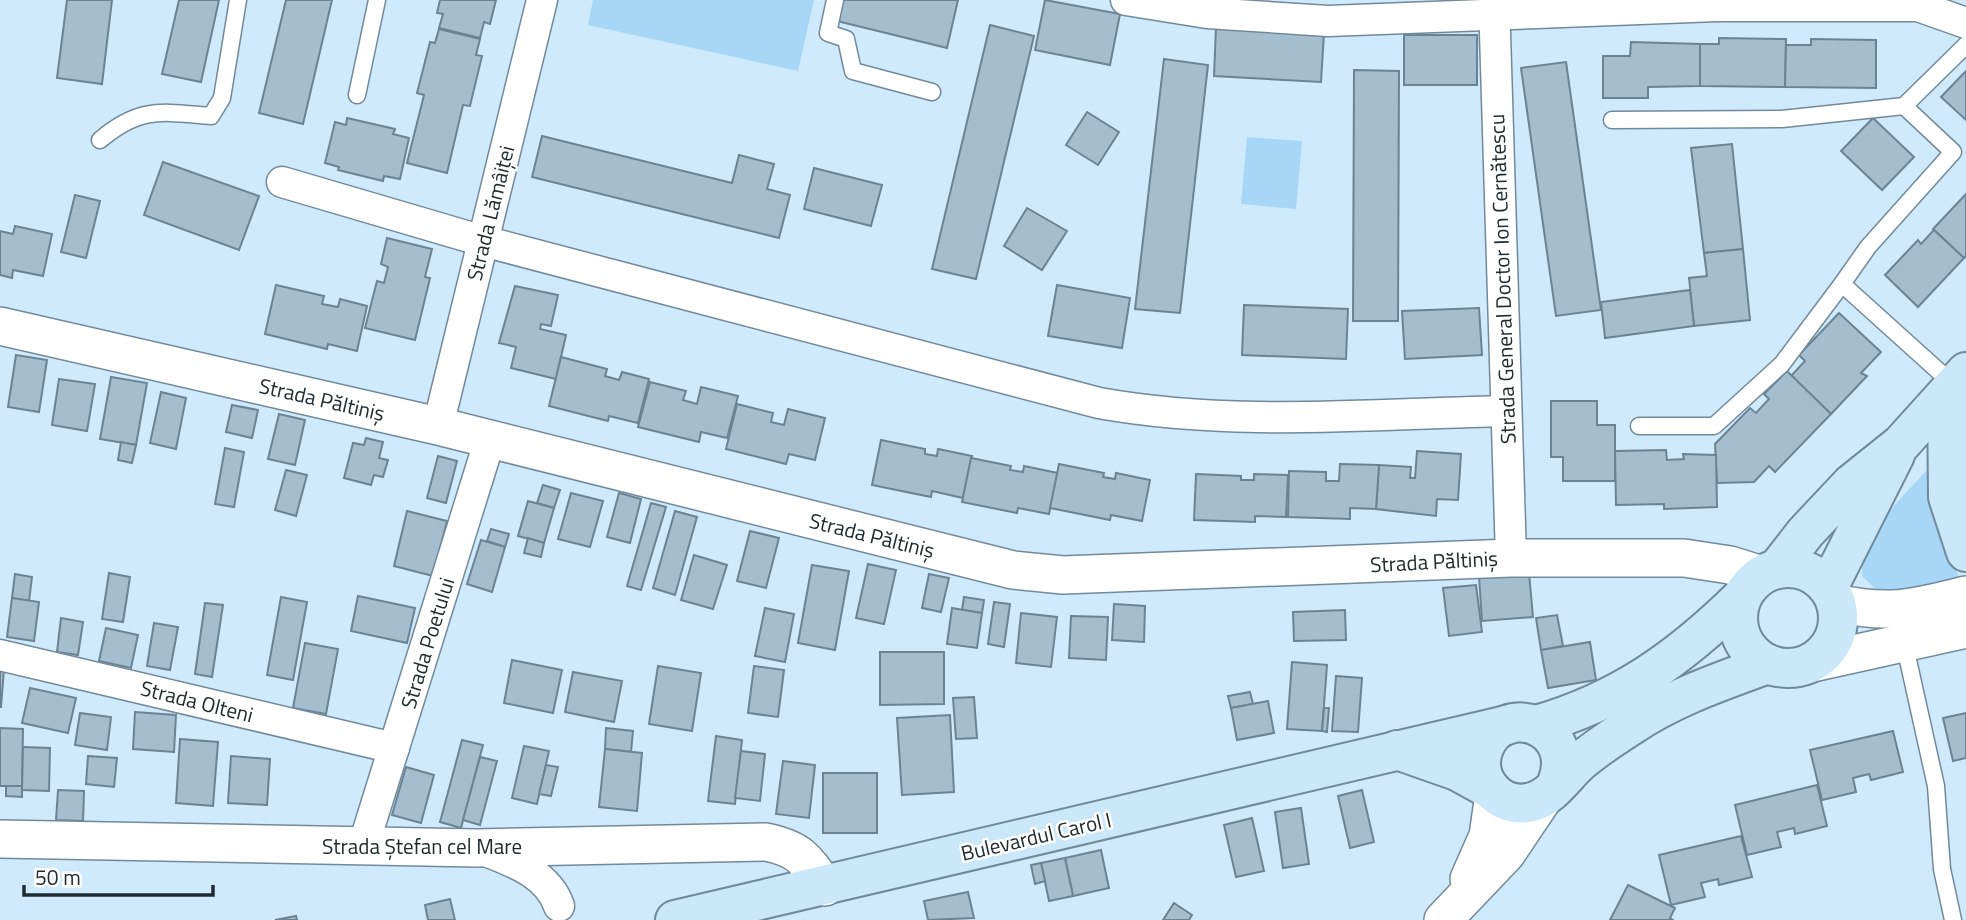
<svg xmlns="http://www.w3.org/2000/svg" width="1966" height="920" font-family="'Titillium Web',sans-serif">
	<rect width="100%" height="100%" fill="#cfeafd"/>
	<g fill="#a7d6f7">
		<polygon points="593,0 814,0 798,71 588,25"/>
		<polygon points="1247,137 1302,141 1296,209 1241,204"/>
		<path d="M1934,462L1940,524L1960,581L1881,594L1862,576C1862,530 1906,495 1934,462Z"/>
	</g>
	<g fill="#a4bed0" stroke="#6b8495" stroke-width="2">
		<polygon points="67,0 112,0 102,84 57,78"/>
		<polygon points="179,0 219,0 201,82 162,74"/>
		<polygon points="286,0 332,0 303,124 259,113"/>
		<polygon points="440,0 496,0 490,24 484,22 480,38 439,28 443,14 437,13"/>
		<polygon points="842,0 958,0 947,48 837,21"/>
		<polygon points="1045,0 1120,14 1110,65 1035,50"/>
		<polygon points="990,25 1034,36 976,279 932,269"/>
		<polygon points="1216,27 1324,33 1321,82 1214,76"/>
		<polygon points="439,29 480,39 476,55 482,56 470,106 463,105 447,173 407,163 424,95 417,93 430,42 435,43"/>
		<rect x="1404" y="35" width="73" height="50"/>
		<polygon points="1719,38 1786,39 1785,87 1700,86 1700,44 1719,44"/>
		<polygon points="1811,39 1876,40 1876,88 1785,87 1786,45 1811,45"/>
		<polygon points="1631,42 1700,44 1700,86 1648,87 1648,98 1603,98 1603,56 1630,56"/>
		<polygon points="1164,59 1208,65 1180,313 1135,309"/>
		<polygon points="1566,62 1601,310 1556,316 1521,68"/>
		<polygon points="1354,70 1399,71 1398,321 1353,321"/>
		<polygon points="1966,71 1966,120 1941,97"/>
		<polygon points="1087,112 1119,132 1098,165 1066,145"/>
		<polygon points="347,118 395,129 393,134 409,138 400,179 384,176 383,181 338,170 339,167 325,163 335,122 346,125"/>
		<polygon points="1873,118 1914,157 1882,190 1841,151"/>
		<polygon points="542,136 732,183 739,155 774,164 767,189 790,195 779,238 532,177"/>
		<polygon points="1732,144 1743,249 1704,253 1691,148"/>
		<polygon points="163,162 259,196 239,250 144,215"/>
		<polygon points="814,168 882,185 871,226 804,209"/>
		<polygon points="1966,194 1966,256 1964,258 1933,229"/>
		<polygon points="75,195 100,201 86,258 61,252"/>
		<polygon points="1027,208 1067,231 1042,270 1004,246"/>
		<polygon points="15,226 52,234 43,276 13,270 12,278 0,275 0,231 13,234"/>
		<polygon points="1934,230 1964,258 1918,307 1885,275 1918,240 1921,244"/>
		<polygon points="387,238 432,249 425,277 430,278 415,340 365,328 377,281 384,283 388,267 381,264"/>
		<polygon points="1743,249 1750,320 1694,326 1689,278 1707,276 1704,253"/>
		<polygon points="276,285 324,296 322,304 338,307 340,299 367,306 357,351 328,344 327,349 265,334"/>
		<polygon points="1057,285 1130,298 1122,348 1048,336"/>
		<polygon points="515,286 558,295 551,326 541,324 540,329 566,335 556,379 511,368 516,347 499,343"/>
		<polygon points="1690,290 1694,326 1605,338 1601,302"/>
		<polygon points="1244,305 1348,309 1346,359 1242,355"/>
		<polygon points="1479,308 1482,355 1405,359 1402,311"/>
		<polygon points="1839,313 1881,352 1861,373 1867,376 1831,414 1791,376 1805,361 1799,355"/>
		<polygon points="16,355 47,360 39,412 8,407"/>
		<polygon points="561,357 607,369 605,376 619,380 622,372 649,379 638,423 609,416 608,421 549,406"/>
		<polygon points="1787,371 1831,414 1775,472 1769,466 1754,482 1717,483 1715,444 1750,408 1756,413 1769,399 1764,394"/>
		<polygon points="111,377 147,383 136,445 100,439"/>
		<polygon points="59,379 95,384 87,431 52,425"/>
		<polygon points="650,382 686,391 683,400 697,404 701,387 738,396 727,438 701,432 699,442 638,427"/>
		<polygon points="161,392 186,398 176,449 150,443"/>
		<polygon points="1551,401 1597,401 1597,425 1615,425 1615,481 1563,481 1563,457 1551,457"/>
		<polygon points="737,404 773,413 771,422 784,425 788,409 825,418 815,460 789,454 786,464 726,449"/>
		<polygon points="232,405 258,410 252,438 226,432"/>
		<polygon points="279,414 305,420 295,465 268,459"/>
		<polygon points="366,438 383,442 379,458 388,460 383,477 374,475 371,485 344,478 353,443 364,445"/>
		<polygon points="881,440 925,449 925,454 937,456 938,449 972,456 963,498 932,491 931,497 872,485"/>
		<polygon points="121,442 136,445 132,463 118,460"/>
		<polygon points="225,448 244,452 234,507 215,504"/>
		<polygon points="1666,450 1667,460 1684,459 1683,454 1716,455 1717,507 1664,509 1664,504 1616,505 1615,451"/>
		<polygon points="1417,451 1461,454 1458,500 1437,499 1436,516 1376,509 1379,465 1411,467 1410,478 1415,478"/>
		<polygon points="438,456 457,461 446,503 427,498"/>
		<polygon points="971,458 1011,466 1010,470 1023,472 1024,466 1058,473 1049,514 1018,508 1017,513 962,502"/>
		<polygon points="1059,464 1104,473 1103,477 1115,479 1116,473 1150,480 1142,521 1111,515 1110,520 1050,508"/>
		<polygon points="1340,464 1379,465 1376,509 1350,508 1350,519 1288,517 1289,471 1326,472 1326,481 1339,481"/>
		<polygon points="286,470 307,475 296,516 275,510"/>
		<polygon points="1196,474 1241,476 1241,480 1254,480 1254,474 1288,475 1286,517 1255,516 1255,522 1194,520"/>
		<polygon points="543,485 560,490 554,508 537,503"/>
		<polygon points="571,493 603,501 590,547 558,539"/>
		<polygon points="619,493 641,499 630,543 607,537"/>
		<polygon points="528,501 554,508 544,543 518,536"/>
		<polygon points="651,503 666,507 641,590 627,586"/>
		<polygon points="407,511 447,521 433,576 394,566"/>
		<polygon points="675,511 697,517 675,595 653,588"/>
		<polygon points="491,529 509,534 505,547 487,541"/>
		<polygon points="750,531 779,538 766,588 737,581"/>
		<polygon points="528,538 544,543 541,557 524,553"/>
		<polygon points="481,540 505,547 492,592 467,584"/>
		<polygon points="694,555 727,565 713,609 681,600"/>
		<polygon points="868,564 896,570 884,624 856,618"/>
		<polygon points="812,565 849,571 835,650 798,643"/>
		<polygon points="109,573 130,577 123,622 102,619"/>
		<polygon points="1529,573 1533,617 1482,621 1479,577"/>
		<polygon points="15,574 32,577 29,601 12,598"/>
		<polygon points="929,574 949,578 941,612 922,608"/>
		<polygon points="1476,585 1482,632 1449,636 1443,588"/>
		<polygon points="358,596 415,608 407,643 351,631"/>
		<polygon points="281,597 307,602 293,680 267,675"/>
		<polygon points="964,597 984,600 982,613 962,610"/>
		<polygon points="12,598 39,602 34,641 7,637"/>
		<polygon points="994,602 1010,604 1004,647 988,644"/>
		<polygon points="205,603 223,605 212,677 195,674"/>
		<polygon points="1114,604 1145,606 1144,642 1112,640"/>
		<polygon points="765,608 794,614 785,662 755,656"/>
		<polygon points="952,608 982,613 977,648 947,644"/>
		<polygon points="1345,610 1346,640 1294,641 1293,612"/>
		<polygon points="1021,613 1057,617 1051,667 1016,663"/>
		<polygon points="1557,615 1563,646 1541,650 1536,618"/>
		<polygon points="1071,616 1108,617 1106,660 1069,658"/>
		<polygon points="61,618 83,622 78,655 57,652"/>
		<polygon points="154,623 178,627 170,670 147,666"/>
		<polygon points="106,628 138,635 131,668 99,661"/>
		<polygon points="1590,642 1596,680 1548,688 1541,650"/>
		<polygon points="305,643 338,649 326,714 293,708"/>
		<polygon points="880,652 944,652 944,704 880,705"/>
		<polygon points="512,660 562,670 553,713 504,703"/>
		<polygon points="1292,662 1327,665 1322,731 1287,729"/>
		<polygon points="658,666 701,673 692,731 649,724"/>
		<polygon points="754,666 784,670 778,717 748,713"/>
		<polygon points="0,669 4,669 1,707 0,707"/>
		<polygon points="573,672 622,681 614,722 565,712"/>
		<polygon points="1336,676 1362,678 1358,732 1332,731"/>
		<polygon points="30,688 76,698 68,733 22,723"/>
		<polygon points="1250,692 1253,704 1231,708 1228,696"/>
		<polygon points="974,697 977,738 956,739 953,698"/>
		<polygon points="1268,701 1274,733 1237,740 1231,708"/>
		<polygon points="1324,708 1329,708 1327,732 1322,731"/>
		<polygon points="135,712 176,715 174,752 133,749"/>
		<polygon points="80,713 111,717 107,750 75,745"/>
		<polygon points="1966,713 1966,758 1953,761 1943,718"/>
		<polygon points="950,715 954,792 902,795 897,718"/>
		<polygon points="0,728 23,729 22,786 0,786"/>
		<polygon points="606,728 633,731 631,752 605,749"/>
		<polygon points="1893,731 1903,772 1871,780 1869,774 1853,778 1856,792 1822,800 1810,750"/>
		<polygon points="716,736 742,740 735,804 708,801"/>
		<polygon points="180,739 218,742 213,806 176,803"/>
		<polygon points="462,740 483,745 461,828 440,822"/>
		<polygon points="524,746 549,751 537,804 512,798"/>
		<polygon points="23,747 50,748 49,791 22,790"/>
		<polygon points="605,749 642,753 637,811 599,807"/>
		<polygon points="741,751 765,754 760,801 735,798"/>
		<polygon points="88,756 117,758 114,787 86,784"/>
		<polygon points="231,756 270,759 267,805 228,803"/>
		<polygon points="480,757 497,761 480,825 463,820"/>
		<polygon points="783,761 815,765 809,818 776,814"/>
		<polygon points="546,765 558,767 551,796 539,794"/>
		<polygon points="406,767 434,775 421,823 392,815"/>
		<rect x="823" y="773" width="54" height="60"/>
		<polygon points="1817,785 1827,826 1795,834 1794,828 1777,832 1781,847 1747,855 1735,805"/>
		<polygon points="6,786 22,786 22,797 6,796"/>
		<polygon points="58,790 84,791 83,821 56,820"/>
		<polygon points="1362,790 1374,842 1350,848 1338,796"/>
		<polygon points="1301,808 1309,864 1283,868 1275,812"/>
		<polygon points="1252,818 1264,871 1236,877 1224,825"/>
		<polygon points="1741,836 1752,877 1719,885 1718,879 1701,883 1705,897 1671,905 1659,855"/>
		<polygon points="1101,850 1109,888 1073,896 1065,858"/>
		<polygon points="1065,858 1073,896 1049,901 1041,863"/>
		<polygon points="1041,863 1045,881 1035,884 1031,865"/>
		<polygon points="1628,885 1675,908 1670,918 1673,920 1610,920"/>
		<polygon points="968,892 974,918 928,920 924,901"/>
		<polygon points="450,899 455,920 428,920 425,905"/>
		<polygon points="1174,903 1192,915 1189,920 1163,920"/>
		<polygon points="296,916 297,920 275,920"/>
	</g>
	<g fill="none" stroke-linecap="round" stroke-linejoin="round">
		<defs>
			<g id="service">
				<polyline points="835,0 828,33 846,39 853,71 932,92"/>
				<polyline points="357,95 377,0"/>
				<polyline points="1612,120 1782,119 1904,106"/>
				<path d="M100,140C140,106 161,112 211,116L222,98L238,0"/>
				<polyline points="1954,385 1842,284 1868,247 1953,152 1904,106 1966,45"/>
				<polyline points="1639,426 1714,426 1782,364 1842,284"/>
				<polyline points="1904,642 1936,786 1942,869 1953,920"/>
			</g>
			<g id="minor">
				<polyline points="1126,0 1207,13 1328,21 1717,6 1918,6 1966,23"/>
				<polyline points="1494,0 1511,558"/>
				<path d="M282,182L483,241L1099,403C1232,427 1371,414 1506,411"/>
				<polyline points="438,426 542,0"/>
				<polyline points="0,655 394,748"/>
				<polyline points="363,847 490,439"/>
				<path d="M481,849C511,861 548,873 559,906"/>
			</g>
			<g id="tertiary">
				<polyline points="0,326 438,426 1013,570 1063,575 1511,558 1684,558 1730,565 1762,575"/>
				<path d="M1836,603C1890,615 1913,608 1966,595"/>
				<polyline points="1808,664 1966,629"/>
				<path d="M0,839L477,848L766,842C800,849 806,859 825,887"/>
				<polyline points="1469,879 1488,836 1494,794"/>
				<polyline points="1443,920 1506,854 1545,796"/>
			</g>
			<g id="secondary">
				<polyline points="1947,394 1948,497 1966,552"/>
				<circle cx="1788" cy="618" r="50"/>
				<polyline points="1777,569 1805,533 1851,484 1901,444 1966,372"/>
				<polyline points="1828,588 1895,455"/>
				<path d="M1536,725C1620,701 1680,658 1742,597"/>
				<polyline points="1397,750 1457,771 1490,789"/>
				<path d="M1557,783C1579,726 1503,699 1484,748C1472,779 1500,811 1532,802C1552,797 1565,775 1580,762C1596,748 1615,736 1632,725C1674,697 1722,681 1768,664"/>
				<polyline points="675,920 1507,725"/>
			</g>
		</defs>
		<use href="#service" stroke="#718a9b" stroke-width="19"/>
		<use href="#minor" stroke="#718a9b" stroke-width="33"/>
		<use href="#tertiary" stroke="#718a9b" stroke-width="40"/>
		<use href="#secondary" stroke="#718a9b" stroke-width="42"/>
		<use href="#service" stroke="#fff" stroke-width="16"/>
		<use href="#minor" stroke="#fff" stroke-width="30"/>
		<use href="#tertiary" stroke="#fff" stroke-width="37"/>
		<use href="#secondary" stroke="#cae8fa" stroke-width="38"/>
	</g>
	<g text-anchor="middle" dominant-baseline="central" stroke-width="5" stroke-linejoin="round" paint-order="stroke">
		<g font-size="21" fill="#212b32" stroke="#fff">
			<text transform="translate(490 213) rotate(-76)">Strada Lămâiței</text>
			<text transform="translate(1502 279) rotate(-92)">Strada General Doctor Ion Cernătescu</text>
			<text transform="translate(322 399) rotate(13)">Strada Păltiniș</text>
			<text transform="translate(872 535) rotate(14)">Strada Păltiniș</text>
			<text transform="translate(1434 561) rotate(-3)">Strada Păltiniș</text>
			<text transform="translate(427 643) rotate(-73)">Strada Poetului</text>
			<text transform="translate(197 701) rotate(14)">Strada Olteni</text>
			<text transform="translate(1036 836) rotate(-13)">Bulevardul Carol I</text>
			<text x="422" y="846">Strada Ștefan cel Mare</text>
		</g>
	</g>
	<path d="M24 885v10h189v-10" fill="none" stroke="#212b32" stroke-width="3.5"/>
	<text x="35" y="885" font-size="21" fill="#212b32" stroke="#ffffff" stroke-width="5" paint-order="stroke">50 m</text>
</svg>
